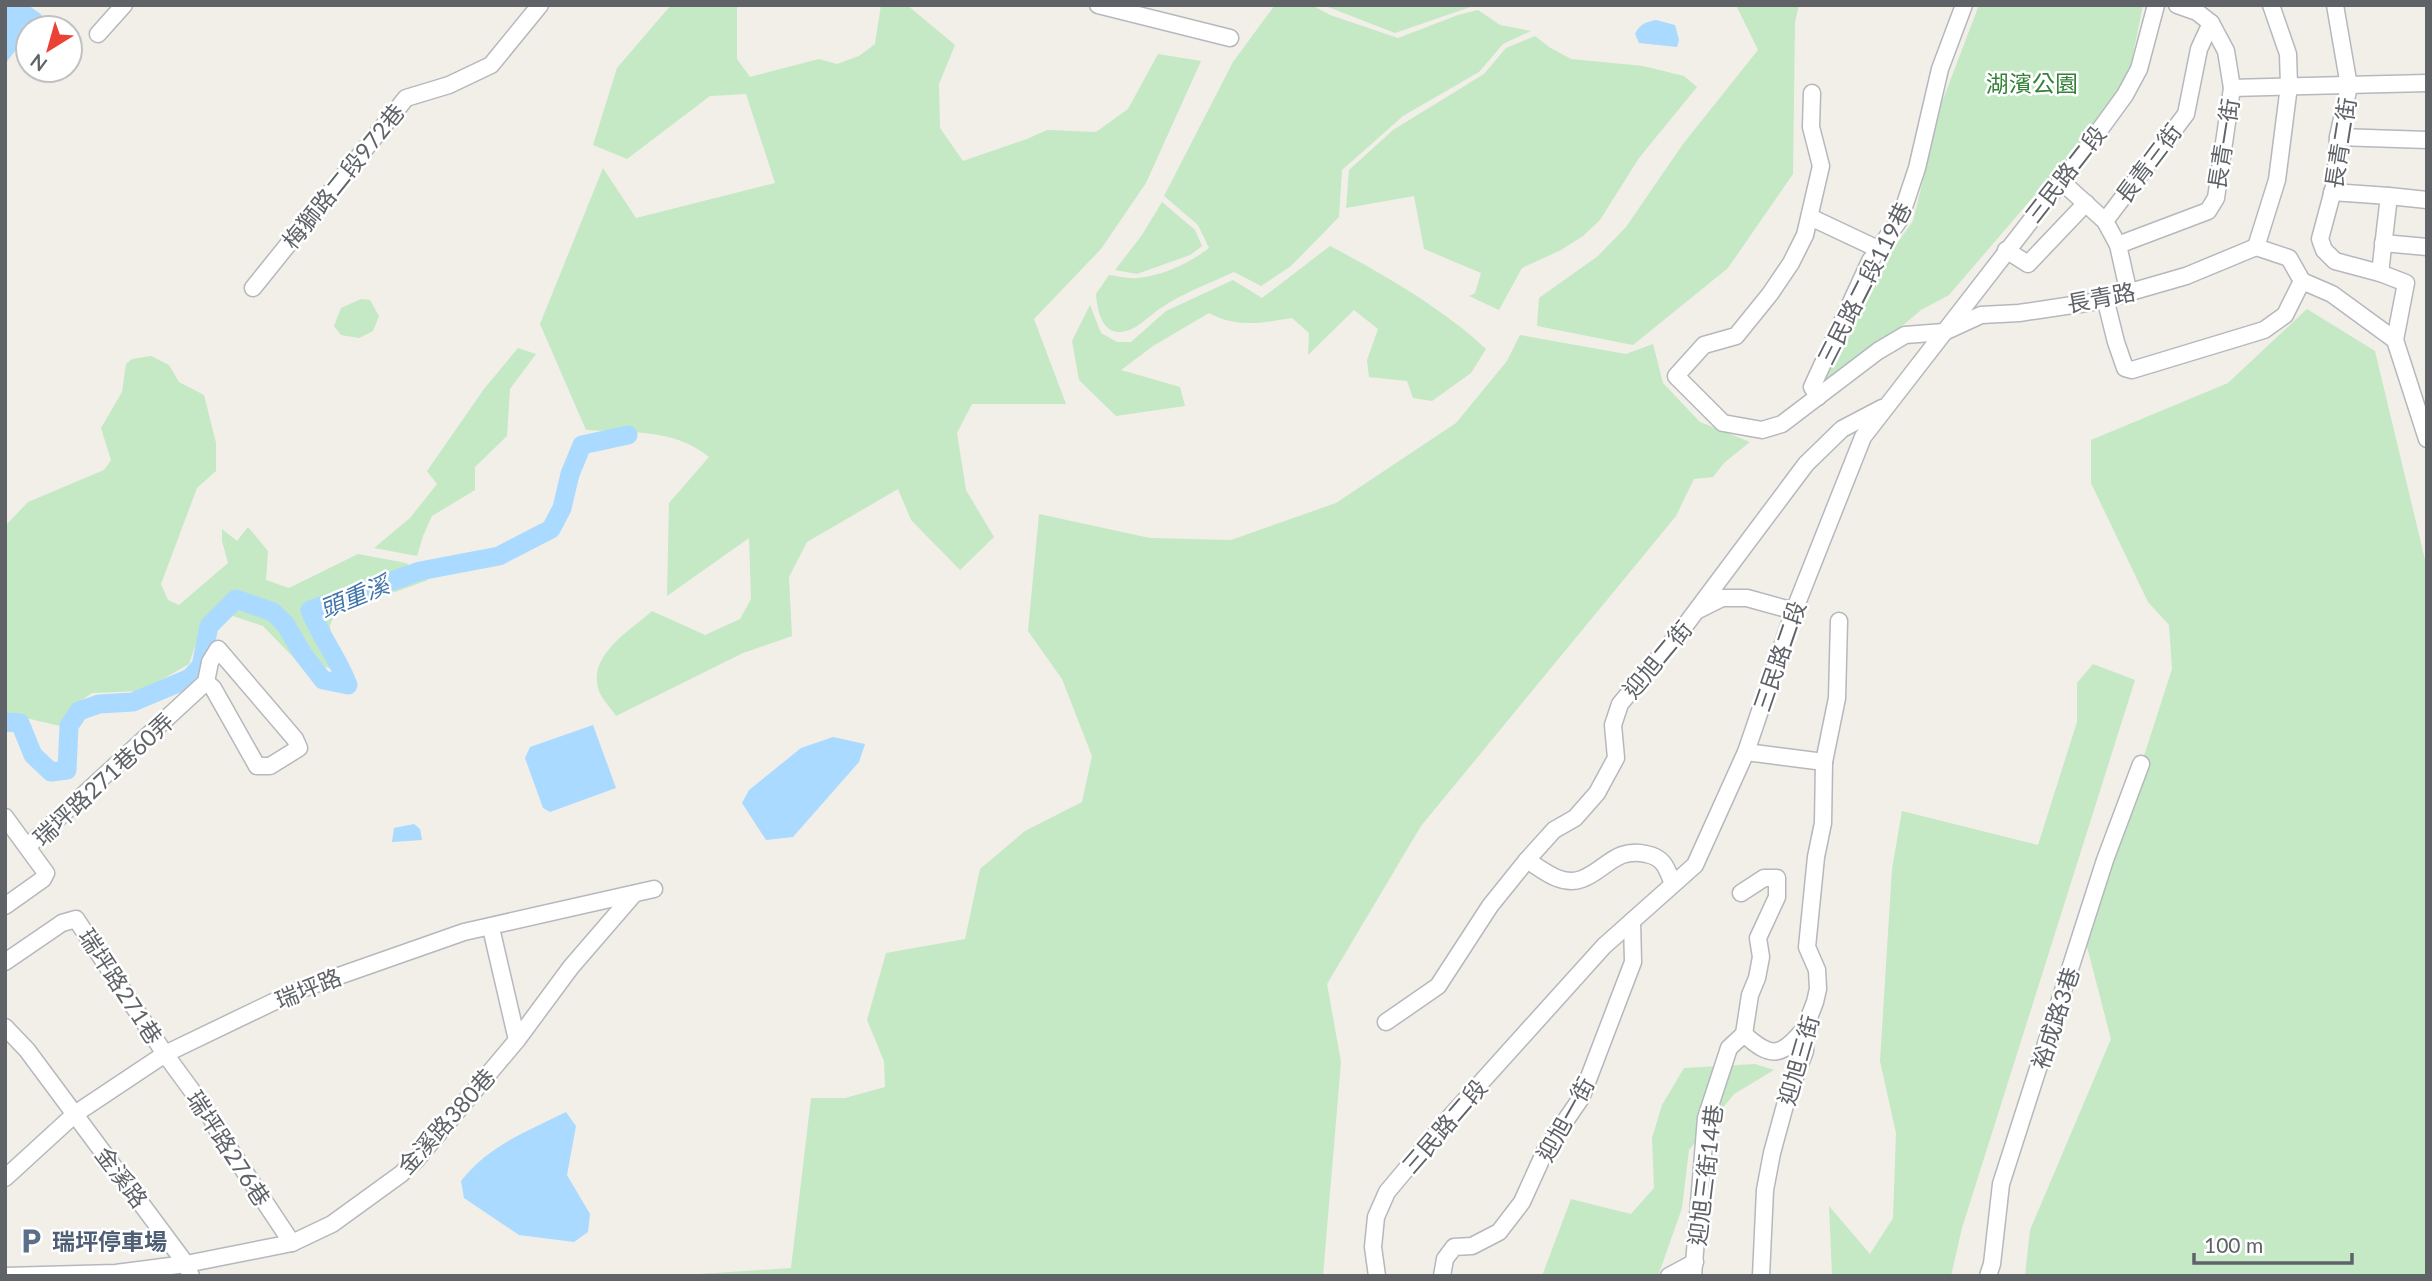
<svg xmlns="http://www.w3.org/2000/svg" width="2432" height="1281" font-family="Lato,'Noto Sans TC',sans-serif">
	<rect width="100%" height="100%" fill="#f1efe8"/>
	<g fill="#c5e8c5">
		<path d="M671,5H737V59L750,77L819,59L837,64L859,56L875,44L881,5H907L955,45L939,84L940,128L963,161L1027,139L1047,130L1096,132L1128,109L1158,54L1201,61L1146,183L1101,249L1034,319L1066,404H972L957,433L966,490L994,537L960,570L911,520L898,489L807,542L789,577L792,636L743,653L616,716C611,708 600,697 598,688C589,654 631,630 652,611L705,635L740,619L751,599L749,538L667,596L669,503L709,457C675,428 628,433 586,430L540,324L603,168L636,218L775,183L746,94L710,96L627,159L593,145L617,68Z"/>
		<path d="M1275,5H1312L1330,15L1398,38L1458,15L1478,10L1500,25L1531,31L1503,44L1479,72L1403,116L1342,170L1339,217L1291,266L1261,286L1234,272C1210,283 1183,293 1161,308C1148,316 1136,332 1119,332C1101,332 1097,308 1096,294L1109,275C1118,276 1128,279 1137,278C1162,276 1190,263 1209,248L1198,225L1164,196L1233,62Z"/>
		<polygon points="1323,5 1476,5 1395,33"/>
		<polygon points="1736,5 1799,5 1795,22 1793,174 1728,268 1633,345 1537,326 1539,298 1598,256 1626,227 1683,144 1758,50"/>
		<polygon points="1979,5 2143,5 2126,89 1949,295 1921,310 1869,354 1817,389 1865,288 1913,221 1942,102"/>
		<polygon points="1535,36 1549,47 1571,59 1643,66 1684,76 1697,87 1639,158 1600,220 1583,236 1561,250 1522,268 1499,310 1469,296 1475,293 1481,273 1424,249 1414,196 1346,208 1349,170 1393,130 1484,74 1506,48"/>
		<polygon points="1162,202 1195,230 1202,246 1190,255 1137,274 1115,270 1142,235"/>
		<path d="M1330,246C1380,272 1445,310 1486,349L1471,373L1432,401L1413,398L1407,381L1369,377L1367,360L1378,329L1354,310L1308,355L1309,333L1292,318C1262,323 1236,328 1209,313L1153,346L1121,370L1180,387L1185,406L1116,416L1079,380L1072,341L1090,305L1101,333L1117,342H1131L1166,311L1233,280L1262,298Z"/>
		<polygon points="361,299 370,300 379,316 373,331 359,338 341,335 334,326 341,308"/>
		<polygon points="2307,309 2375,351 2427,568 2427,1276 2025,1276 2030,1230 2111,1039 2085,939 2172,669 2169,625 2148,602 2091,483 2091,440 2228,383"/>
		<polygon points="1520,335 1626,354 1653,344 1663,383 1700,422 1750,442 1724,463 1713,477 1694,479 1676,516 1421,826 1327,984 1341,1062 1323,1276 698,1276 699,1274 791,1268 811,1098 845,1098 885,1087 884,1061 867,1020 886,953 965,939 980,869 1025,831 1082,802 1092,756 1062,679 1028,631 1039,514 1150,538 1231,540 1336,503 1456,423 1507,361"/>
		<polygon points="518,348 536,354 510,389 507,436 475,467 475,490 432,516 423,536 417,556 374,548 410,518 437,484 427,471 484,389"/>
		<polygon points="151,356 169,365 179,382 204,395 216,443 216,471 197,488 161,584 168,600 179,605 228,563 222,541 222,529 237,541 248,527 268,551 266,580 289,588 358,554 406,563 428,580 335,614 330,625 332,669 293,657 263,626 215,610 201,628 189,664 142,691 92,693 72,707 60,726 5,713 5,526 28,502 104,470 111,460 101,428 122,392 126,364 132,359"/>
		<polygon points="2093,664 2135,680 1962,1228 1951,1276 1832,1276 1829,1206 1870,1254 1893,1218 1896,1133 1880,1061 1892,869 1902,811 2038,845 2077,722 2077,683"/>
		<polygon points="1755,1064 1774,1070 1734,1094 1689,1150 1682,1208 1658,1276 1542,1276 1571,1199 1631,1214 1654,1188 1652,1138 1662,1105 1684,1068"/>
	</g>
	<g fill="#aadaff">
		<polygon points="5,5 28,5 42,15 33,28 28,28 28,34 5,64"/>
		<path d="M1656,20L1675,25L1679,40L1677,47L1639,43L1635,34C1640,24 1645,22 1656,20Z"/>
		<polygon points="593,725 616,788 550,812 543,808 525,758 530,747"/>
		<polygon points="833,737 865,744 859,762 793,837 766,840 742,803 749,790 801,748"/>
		<polygon points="414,824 420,829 422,840 392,842 394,828"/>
		<path d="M566,1112L576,1126L567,1175L590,1214L588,1232L574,1242L519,1235L464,1198L461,1181C489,1145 526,1132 566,1112Z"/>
	</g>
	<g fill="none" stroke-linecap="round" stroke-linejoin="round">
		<path stroke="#aadaff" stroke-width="19" d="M5,722L20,723L33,755L51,772L67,770L69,726L79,711L99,704L133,702L190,678L201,666L209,626L236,599L273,612L286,625L302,653L323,680L348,685C338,658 320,636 310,610L420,571L499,556L551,529L562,508L570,474L582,445L628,435"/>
		<defs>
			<g id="minor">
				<polyline points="1098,5 1230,38"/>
				<polyline points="2335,5 2349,86 2338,137 2335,183 2320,239 2324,250 2335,261 2380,273 2406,283 2395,340"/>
				<polyline points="98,34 124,5"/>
				<polyline points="2232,88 2427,83"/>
				<polyline points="1812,93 1811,127 1821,166 1805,235 1791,263 1770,294 1736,336 1704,345 1676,376 1723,423 1762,430 1782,424 1878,351 1905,335 1944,332 1981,315 2019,313 2099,301 2186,276 2256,247 2289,258 2302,281 2332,294 2395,340 2427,439"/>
				<polyline points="2338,137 2427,140"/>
				<polyline points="2061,181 2105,221 2118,245 2129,294"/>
				<polyline points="2332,192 2389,196 2380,273"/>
				<polyline points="2389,196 2427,200"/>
				<polyline points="1810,217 1878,249"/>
				<polyline points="2105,221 2186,114 2199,49 2211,23"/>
				<polyline points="2383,243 2427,247"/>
				<polyline points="2118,245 2208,211 2216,198 2232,88 2226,51 2211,23 2197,12 2177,5"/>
				<polyline points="2256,247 2277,180 2289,86 2288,54 2271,5"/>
				<polyline points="2006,250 2028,264 2086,203"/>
				<polyline points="253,288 406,98 449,85 491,65 540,5"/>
				<polyline points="2105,298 2116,342 2125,368 2132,370 2264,330 2285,315 2302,281"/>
				<polyline points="1818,397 1812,387 1870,261 1900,219 1917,168 1940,69 1964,5"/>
				<polyline points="1698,610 1722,598 1747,598 1794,611"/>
				<polyline points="1746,752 1824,762 1823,823 1816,857 1807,947 1817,970 1818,989 1815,1002 1805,1028 1805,1051 1787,1098 1772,1153 1765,1190 1761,1276"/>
				<polyline points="1824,762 1837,698 1839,621"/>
				<polyline points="5,817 46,873 43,879 5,906"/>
				<polyline points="28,846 206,682 213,688 257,766 270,766 299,748 295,739 218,649 210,662 206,682"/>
				<path d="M1527,860C1543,870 1562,887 1582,879C1606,870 1615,847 1646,854C1664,857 1667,869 1673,884"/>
				<polyline points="1741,893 1764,878 1777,878 1777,897 1758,938 1761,957 1757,978 1750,995 1744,1034"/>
				<polyline points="5,962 62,923 76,919 165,1054 209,1114 219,1133 292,1243"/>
				<polyline points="1386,1022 1438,986 1490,906 1527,860 1554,830 1575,818 1597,793 1616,758 1613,725 1620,704 1684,627 1806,464 1842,429 1882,408"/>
				<polyline points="5,1027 27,1050 186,1264 191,1276"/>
				<polyline points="517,1040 571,967 634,894"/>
				<polyline points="5,1178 75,1114 165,1054 296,991 464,932 654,889"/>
				<polyline points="5,1276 116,1273 186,1264 292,1243 332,1224 401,1174 417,1159 517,1040 491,928"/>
				<polyline points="1377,1276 1373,1247 1376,1217 1387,1192 1449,1118 1604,946 1695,865 1746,752 1794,611 1863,437 2077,161 2125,95 2139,69 2156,5"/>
				<polyline points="1442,1276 1445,1259 1454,1247 1472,1246 1499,1232 1522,1202 1546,1149 1581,1098 1633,962 1632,921"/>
				<polyline points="1669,1276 1695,1262"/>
				<path d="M1693,1276L1706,1118L1729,1048L1744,1034C1772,1060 1782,1056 1805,1028"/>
				<polyline points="1988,1276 1992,1264 2001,1184 2105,860 2141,764"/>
			</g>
		</defs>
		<use href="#minor" stroke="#b5b8bc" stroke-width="19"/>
		<use href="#minor" stroke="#fff" stroke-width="16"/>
	</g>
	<defs>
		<symbol id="parking-bare" viewBox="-9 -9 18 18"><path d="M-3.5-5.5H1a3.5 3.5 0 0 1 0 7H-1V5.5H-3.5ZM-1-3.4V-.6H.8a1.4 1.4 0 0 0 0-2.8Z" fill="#5c6f8a" stroke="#fff" stroke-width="2.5" paint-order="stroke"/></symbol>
	</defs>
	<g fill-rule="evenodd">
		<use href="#parking-bare" x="12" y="1222" width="38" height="38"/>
	</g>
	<g text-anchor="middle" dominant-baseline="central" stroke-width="5" stroke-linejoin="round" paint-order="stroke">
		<g font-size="23" fill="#348238" stroke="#fff">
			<text x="2032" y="83">湖濱公園</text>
		</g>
		<g font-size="23" fill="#5f6368" stroke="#fff">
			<text transform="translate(2340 143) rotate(-81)">長青二街</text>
			<text transform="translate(2223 144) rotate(-81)">長青一街</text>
			<text transform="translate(2148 163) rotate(-53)">長青三街</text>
			<text transform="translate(2065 174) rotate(-52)">三民路二段</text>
			<text transform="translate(343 176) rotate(-51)">梅獅路二段972巷</text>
			<text transform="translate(1864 283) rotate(-63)">三民路二段119巷</text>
			<text transform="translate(2101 297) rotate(-11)">長青路</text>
			<text transform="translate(1779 656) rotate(-71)">三民路二段</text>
			<text transform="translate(1657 659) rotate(-50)">迎旭二街</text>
			<text transform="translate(103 779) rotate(-43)">瑞坪路271巷60弄</text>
			<text transform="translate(121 986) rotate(57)">瑞坪路271巷</text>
			<text transform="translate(308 988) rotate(-22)">瑞坪路</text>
			<text transform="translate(2055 1018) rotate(-72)">裕成路3巷</text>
			<text transform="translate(1798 1060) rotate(-74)">迎旭三街</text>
			<text transform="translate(1565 1119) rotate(-61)">迎旭一街</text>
			<text transform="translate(446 1121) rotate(-48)">金溪路380巷</text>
			<text transform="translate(1444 1126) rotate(-49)">三民路二段</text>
			<text transform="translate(229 1148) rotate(57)">瑞坪路276巷</text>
			<text transform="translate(1705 1175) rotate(-83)">迎旭三街14巷</text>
			<text transform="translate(122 1177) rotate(53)">金溪路</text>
		</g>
		<g font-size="23" font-weight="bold" fill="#4e5e75" stroke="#fff" text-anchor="start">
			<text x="52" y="1241">瑞坪停車場</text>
		</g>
		<g font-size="24" font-style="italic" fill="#4174aa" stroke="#fff">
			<text transform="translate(354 596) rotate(-22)">頭重溪</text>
		</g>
	</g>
	<rect width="2432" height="1281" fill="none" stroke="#5f6368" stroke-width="14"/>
	<g transform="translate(49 49) rotate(217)"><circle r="33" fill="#ffffff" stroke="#bfc1c3" stroke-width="2"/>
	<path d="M0-5L12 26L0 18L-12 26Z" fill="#ea4335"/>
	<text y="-10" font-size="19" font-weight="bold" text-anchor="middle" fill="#5f6368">N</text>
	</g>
	<path d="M2194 1253v10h158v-10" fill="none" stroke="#5f6368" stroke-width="3.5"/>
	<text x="2204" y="1253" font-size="21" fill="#5f6368" stroke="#ffffff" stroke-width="5" paint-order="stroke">100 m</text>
</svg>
